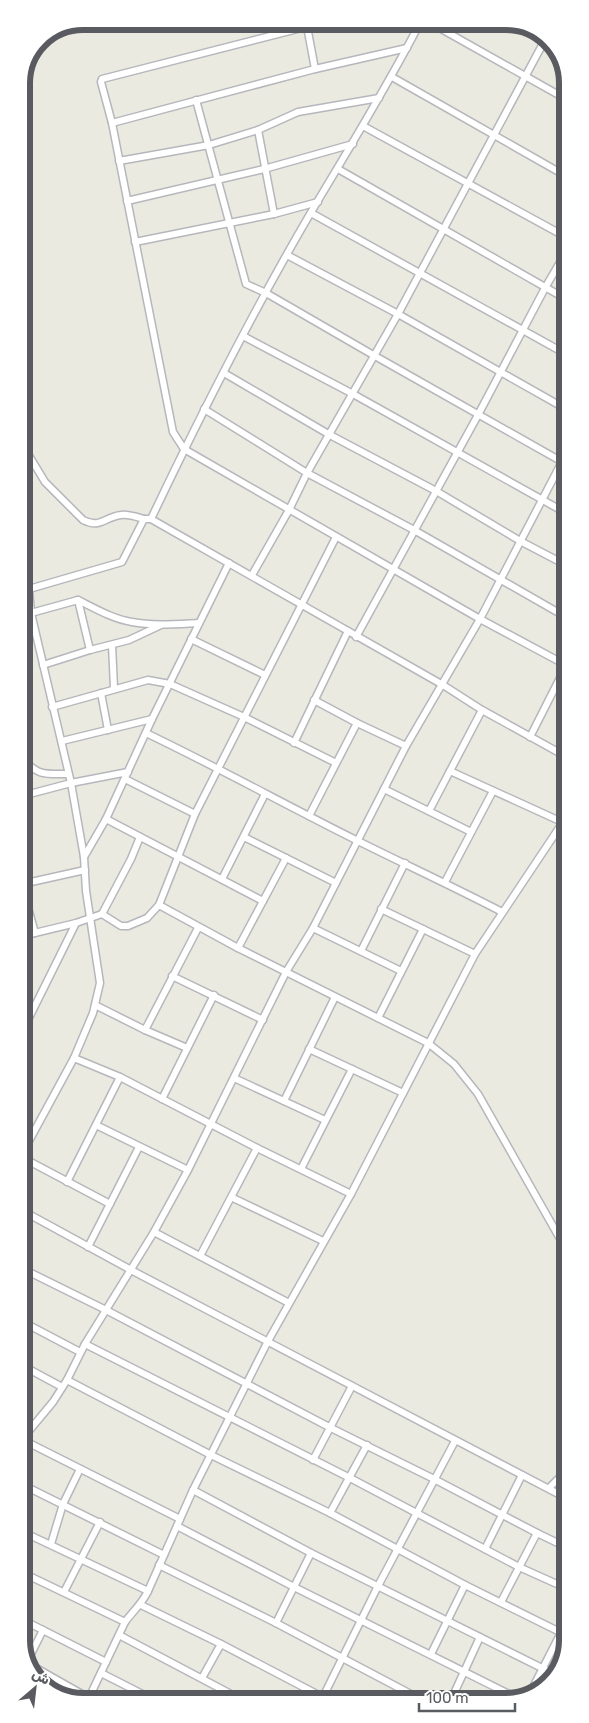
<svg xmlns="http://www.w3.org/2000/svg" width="589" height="1723" font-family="Rubik,Cairo,sans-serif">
	<rect width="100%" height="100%" fill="#ebeae0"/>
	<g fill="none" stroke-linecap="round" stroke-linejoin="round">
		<defs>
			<g id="minor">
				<polyline points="306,21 315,69"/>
				<polyline points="329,21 102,79 101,82 112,123 173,432 184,449 480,619 566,665"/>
				<polyline points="427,21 566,99"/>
				<polyline points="392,77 566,176"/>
				<polyline points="196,100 246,284 266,293 375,356 566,464"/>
				<polyline points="112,123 315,69 407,48"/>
				<polyline points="363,126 566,237"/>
				<polyline points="258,130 274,214"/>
				<polyline points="119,161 209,145 258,130 298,112 379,98"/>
				<polyline points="338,169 566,299"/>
				<polyline points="127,201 264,169 353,144"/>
				<polyline points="311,213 566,354"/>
				<polyline points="135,242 274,214 318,202"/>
				<polyline points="287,255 398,314 566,409"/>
				<polyline points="243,336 353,394 566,513"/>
				<polyline points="224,373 330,435 436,491 522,542 566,565"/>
				<polyline points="204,409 307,473 414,530 566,617"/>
				<path d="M22,444L45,482L83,520C101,529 104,517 121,515C128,514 137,517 144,519"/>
				<path d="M151,519C200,416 252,313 310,214C348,150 387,87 421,21"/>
				<polyline points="22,572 29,589 31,613 71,783 84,857 86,891 100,983 93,1013 74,1058 23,1152"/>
				<polyline points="252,575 289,510 307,473 398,314 547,36"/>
				<polyline points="29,589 122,562 144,519 151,519 443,685 482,710 567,757"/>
				<polyline points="78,600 90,650"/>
				<path d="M31,613L78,600C96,609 113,619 132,622C154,626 177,624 199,623"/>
				<polyline points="356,637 478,415 545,288 566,252"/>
				<polyline points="191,639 265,675"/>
				<polyline points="112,645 114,688"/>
				<polyline points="43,665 90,650 129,640 161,625"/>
				<polyline points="101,693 108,730"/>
				<polyline points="314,700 357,723 406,746"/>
				<polyline points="52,707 148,680 170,684 244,717 336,763"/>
				<path d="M146,733C217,767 286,805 356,840C404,864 454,887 502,912"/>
				<polyline points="530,737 566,666"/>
				<polyline points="62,741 152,719"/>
				<polyline points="294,743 348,631"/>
				<path d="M22,759C40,776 43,774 68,774"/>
				<polyline points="450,771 562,822"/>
				<polyline points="125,779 195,814"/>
				<polyline points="384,789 471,832"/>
				<polyline points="22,796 71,783 128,772"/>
				<polyline points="429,811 482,710"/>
				<polyline points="309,816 357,723"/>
				<polyline points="106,819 263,901"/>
				<polyline points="244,837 336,883"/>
				<polyline points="84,857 106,819 152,719 229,563"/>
				<polyline points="222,879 265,794"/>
				<polyline points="445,882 493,791"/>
				<polyline points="22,884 85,870"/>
				<polyline points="22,886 35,933"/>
				<polyline points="159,905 238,948 428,1043 454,1064 478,1094 567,1251"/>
				<polyline points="381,909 475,954"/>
				<polyline points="102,914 131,859 140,837"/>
				<polyline points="313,928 401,971"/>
				<polyline points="22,936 76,923 102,914 121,926 128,926 147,918 159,905 195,814 336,537"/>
				<polyline points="238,948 286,858"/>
				<polyline points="361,951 405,863"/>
				<polyline points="172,976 263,1020"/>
				<polyline points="95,1005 145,1030 187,1048"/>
				<polyline points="378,1018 423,929"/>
				<polyline points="23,1030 76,923"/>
				<polyline points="145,1030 198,928"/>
				<polyline points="309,1049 403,1093"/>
				<polyline points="74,1058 120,1077 257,1148 351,1194"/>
				<polyline points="234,1078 325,1120"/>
				<polyline points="162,1099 214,995"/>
				<polyline points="284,1101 335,997"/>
				<polyline points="96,1125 188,1170"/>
				<polyline points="23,1158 110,1204"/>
				<polyline points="301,1169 352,1069"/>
				<polyline points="67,1182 120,1077"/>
				<polyline points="233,1198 323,1241"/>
				<polyline points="23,1211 131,1270 568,1499"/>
				<polyline points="154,1232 289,1303"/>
				<polyline points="88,1247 139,1147"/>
				<polyline points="200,1256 257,1148"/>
				<polyline points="23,1269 106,1310 331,1428 434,1479 537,1533 568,1548"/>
				<polyline points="23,1322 80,1352"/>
				<polyline points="85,1344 350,1478 519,1567 568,1589"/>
				<polyline points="23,1366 62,1387"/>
				<polyline points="67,1380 211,1455 330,1513 465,1585 568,1636"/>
				<polyline points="23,1438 53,1402 67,1380 85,1344 154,1232 188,1170 286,972 313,928 406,746 480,619 566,454"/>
				<polyline points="23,1440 180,1519"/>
				<polyline points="313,1460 352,1386"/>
				<polyline points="23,1485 164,1555"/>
				<polyline points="549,1488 562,1475 568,1472"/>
				<polyline points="193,1490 311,1553 556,1675"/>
				<polyline points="330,1513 367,1445"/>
				<polyline points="177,1526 294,1587 521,1700"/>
				<polyline points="23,1532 148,1591"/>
				<polyline points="51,1544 63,1504 80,1469"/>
				<polyline points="485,1549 522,1475"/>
				<polyline points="159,1565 276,1623 422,1700"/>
				<polyline points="23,1573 125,1622"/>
				<polyline points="23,1584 28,1576"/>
				<polyline points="64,1592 100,1522"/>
				<polyline points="501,1602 537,1533"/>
				<polyline points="141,1605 221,1644 330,1701"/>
				<polyline points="23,1620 106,1662"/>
				<polyline points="276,1623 311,1553"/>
				<polyline points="119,1635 244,1701"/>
				<polyline points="431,1654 465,1585"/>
				<polyline points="27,1662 43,1630"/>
				<polyline points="29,1664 89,1698"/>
				<polyline points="101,1673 156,1701"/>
				<polyline points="202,1678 221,1644"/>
				<polyline points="529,1695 568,1619"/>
				<polyline points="451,1700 480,1637"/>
				<polyline points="321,1701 378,1586 455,1441"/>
				<path d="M87,1702L125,1622C133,1611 142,1604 148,1591L193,1490L268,1341L351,1194L475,954L567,816"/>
			</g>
		</defs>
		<use href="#minor" stroke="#b6b7bc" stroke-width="9"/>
		<use href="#minor" stroke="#fff" stroke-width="6"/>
	</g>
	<path d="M0 0H589V1723H0ZM83 30H506A53 53 0 0 1 559 83V1640A53 53 0 0 1 506 1693H83A53 53 0 0 1 30 1640V83A53 53 0 0 1 83 30Z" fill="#fff" fill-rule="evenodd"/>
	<path fill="none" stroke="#595b60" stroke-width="6" d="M83 30H506A53 53 0 0 1 559 83V1640A53 53 0 0 1 506 1693H83A53 53 0 0 1 30 1640V83A53 53 0 0 1 83 30Z"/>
	<g transform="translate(35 1688) rotate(28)" stroke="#ffffff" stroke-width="4" paint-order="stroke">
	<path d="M0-4L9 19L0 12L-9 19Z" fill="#595b60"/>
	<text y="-8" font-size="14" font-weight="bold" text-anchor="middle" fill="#595b60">ش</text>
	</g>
	<path d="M419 1703v8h96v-8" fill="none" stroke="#595b60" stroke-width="2.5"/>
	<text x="426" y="1703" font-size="15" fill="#595b60" stroke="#ffffff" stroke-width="4" paint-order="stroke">100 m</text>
</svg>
